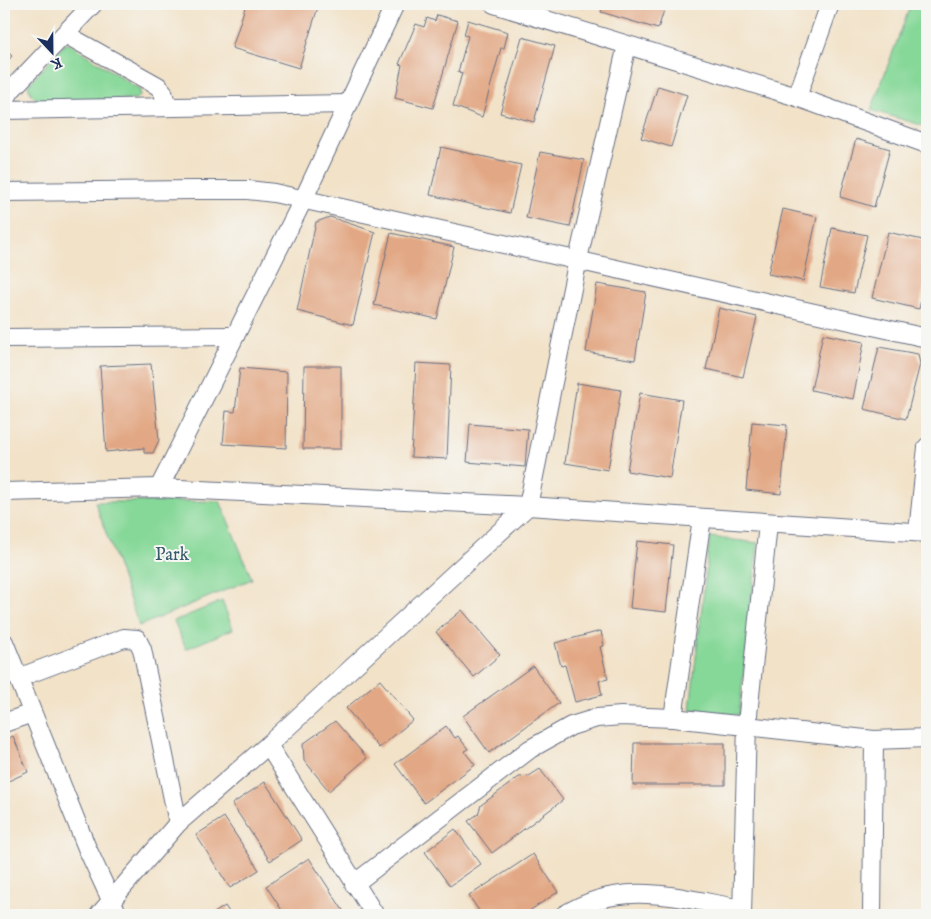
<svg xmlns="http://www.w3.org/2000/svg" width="931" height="919" font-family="'IM FELL English',serif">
	<rect width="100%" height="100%" fill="#f6f6f2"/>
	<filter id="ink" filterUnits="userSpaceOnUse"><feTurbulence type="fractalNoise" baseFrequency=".02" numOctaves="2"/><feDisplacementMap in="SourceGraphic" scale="10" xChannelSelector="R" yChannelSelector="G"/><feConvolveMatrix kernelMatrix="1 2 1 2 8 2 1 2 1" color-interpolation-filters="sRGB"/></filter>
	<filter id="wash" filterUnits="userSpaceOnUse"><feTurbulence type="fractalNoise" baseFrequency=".0096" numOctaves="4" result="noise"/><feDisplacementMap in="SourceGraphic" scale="20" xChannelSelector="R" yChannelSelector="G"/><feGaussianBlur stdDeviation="1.12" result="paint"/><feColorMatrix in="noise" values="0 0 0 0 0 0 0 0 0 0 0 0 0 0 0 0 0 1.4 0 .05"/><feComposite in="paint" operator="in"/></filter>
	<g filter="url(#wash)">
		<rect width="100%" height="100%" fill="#f2e2c8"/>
		<g fill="#86d898" stroke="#50847b">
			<polygon points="911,4 927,4 927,127 871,110"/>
			<polygon points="67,42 140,90 140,96 135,99 39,101 31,94 28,85"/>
			<polygon points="220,501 252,579 139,626 95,502"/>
			<polygon points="710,537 758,543 739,715 690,709"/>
			<polygon points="222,601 233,629 186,649 174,621"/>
		</g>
		<g id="blocks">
			<g fill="#e2a784">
				<polygon points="246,4 319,4 299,68 232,48"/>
				<polygon points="573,4 586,4 584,8"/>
				<polygon points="604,4 666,4 658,29 601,12"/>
				<polygon points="437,15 458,21 433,108 395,98 402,65 399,64 416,24 424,27 427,18 435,21"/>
				<polygon points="468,20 508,32 504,48 501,48 482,117 453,106 462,73 458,72 468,36 464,35"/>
				<polygon points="522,37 555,46 534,122 500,113"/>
				<polygon points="4,48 12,56 4,65"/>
				<polygon points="658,86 687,95 671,147 641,138"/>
				<polygon points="856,139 890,149 874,207 840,197"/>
				<polygon points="441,147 521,165 510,213 430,195"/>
				<polygon points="540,152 584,160 570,227 526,218"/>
				<polygon points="783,209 817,217 803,281 768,274"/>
				<polygon points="330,217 375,232 353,325 297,311 316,222"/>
				<polygon points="832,228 867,235 854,293 820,287"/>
				<polygon points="888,232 927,241 927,274 919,309 872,298"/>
				<polygon points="391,233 454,247 437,319 374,305"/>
				<polygon points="597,284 646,292 635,360 586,352"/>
				<polygon points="719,308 757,317 743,377 706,369"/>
				<polygon points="823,334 864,342 853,399 811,390"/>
				<polygon points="879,347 918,354 920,364 906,419 864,409"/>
				<polygon points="416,363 451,365 447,459 411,457"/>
				<polygon points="151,364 159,440 153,453 144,453 144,448 106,452 100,366"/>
				<polygon points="304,366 341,366 341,449 303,449"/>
				<polygon points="240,368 287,372 286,448 223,444 226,411 235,412"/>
				<polygon points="577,383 621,390 608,470 565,463"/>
				<polygon points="640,393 682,400 670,478 627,471"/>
				<polygon points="752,422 787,425 781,494 746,490"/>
				<polygon points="470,424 528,429 525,467 467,462"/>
				<polygon points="637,541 673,545 666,612 630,608"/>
				<polygon points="462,610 500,655 474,677 436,632"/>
				<polygon points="601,631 604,646 600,647 608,679 599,681 602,695 575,702 565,665 561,666 555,643"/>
				<polygon points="533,666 559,703 489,753 463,716"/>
				<polygon points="380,680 413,720 379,748 346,708"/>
				<polygon points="335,721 367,758 329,791 304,760 303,744"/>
				<polygon points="446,726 455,738 458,736 468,749 464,751 475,765 424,803 395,764"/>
				<polygon points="13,736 28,772 4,783 4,740"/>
				<polygon points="634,743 725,743 725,785 633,785"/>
				<polygon points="540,769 563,800 492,853 468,821 478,814 481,805 519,777 529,776"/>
				<polygon points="265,782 302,840 270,861 232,804"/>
				<polygon points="224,817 259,870 230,888 196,835"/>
				<polygon points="455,829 481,864 450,886 425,852"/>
				<polygon points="533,854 558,892 523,915 482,915 469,896"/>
				<polygon points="309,858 346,915 285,915 266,886"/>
				<polygon points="225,906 231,915 211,915"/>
			</g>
		</g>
	</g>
	<g filter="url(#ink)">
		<use href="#blocks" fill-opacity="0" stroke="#666e83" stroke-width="1"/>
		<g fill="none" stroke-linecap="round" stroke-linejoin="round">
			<defs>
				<g id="street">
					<polyline points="494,4 797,97"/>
					<polyline points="830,4 797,97 927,144"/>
					<polyline points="65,34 158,86 163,92 167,107"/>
					<polyline points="4,102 11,90 93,4"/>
					<polyline points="4,110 349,104"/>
					<polyline points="4,192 195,190 248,190 274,193 927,338"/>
					<polyline points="4,338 235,336"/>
					<polyline points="159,488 303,200 395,4"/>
					<polyline points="4,492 159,488 528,506 927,533"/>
					<polyline points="918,532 927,447"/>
					<polyline points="4,642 87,848 118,915"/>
					<polyline points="18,678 124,638 137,639 142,649 178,823"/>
					<polyline points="673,718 702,518"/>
					<polyline points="4,723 32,713"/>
					<polyline points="268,745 375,915"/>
					<polyline points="354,884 530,749 571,726 597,718 621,716 673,718 874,740 927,738"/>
					<polyline points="99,915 178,823 268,745 528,506 578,259 627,45"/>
					<path d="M564,915C624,878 677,898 742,909"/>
					<polyline points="742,915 747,724 768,524"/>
					<polyline points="872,915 874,740"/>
				</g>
			</defs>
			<use href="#street" stroke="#666e83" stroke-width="20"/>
			<use href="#street" stroke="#fff" stroke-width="18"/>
		</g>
	</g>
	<g text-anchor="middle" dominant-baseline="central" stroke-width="4" stroke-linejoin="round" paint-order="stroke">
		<g font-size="18" fill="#36596c" stroke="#f6f6f2">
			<text x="172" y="555">Park</text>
		</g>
	</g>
	<rect width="931" height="919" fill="none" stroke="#f6f6f2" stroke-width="20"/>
	<g transform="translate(52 52) rotate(158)" stroke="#f6f6f2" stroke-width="4" paint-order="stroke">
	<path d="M0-4L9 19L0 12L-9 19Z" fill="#1b2f5e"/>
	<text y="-8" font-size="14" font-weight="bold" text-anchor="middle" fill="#1b2f5e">K</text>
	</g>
</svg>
